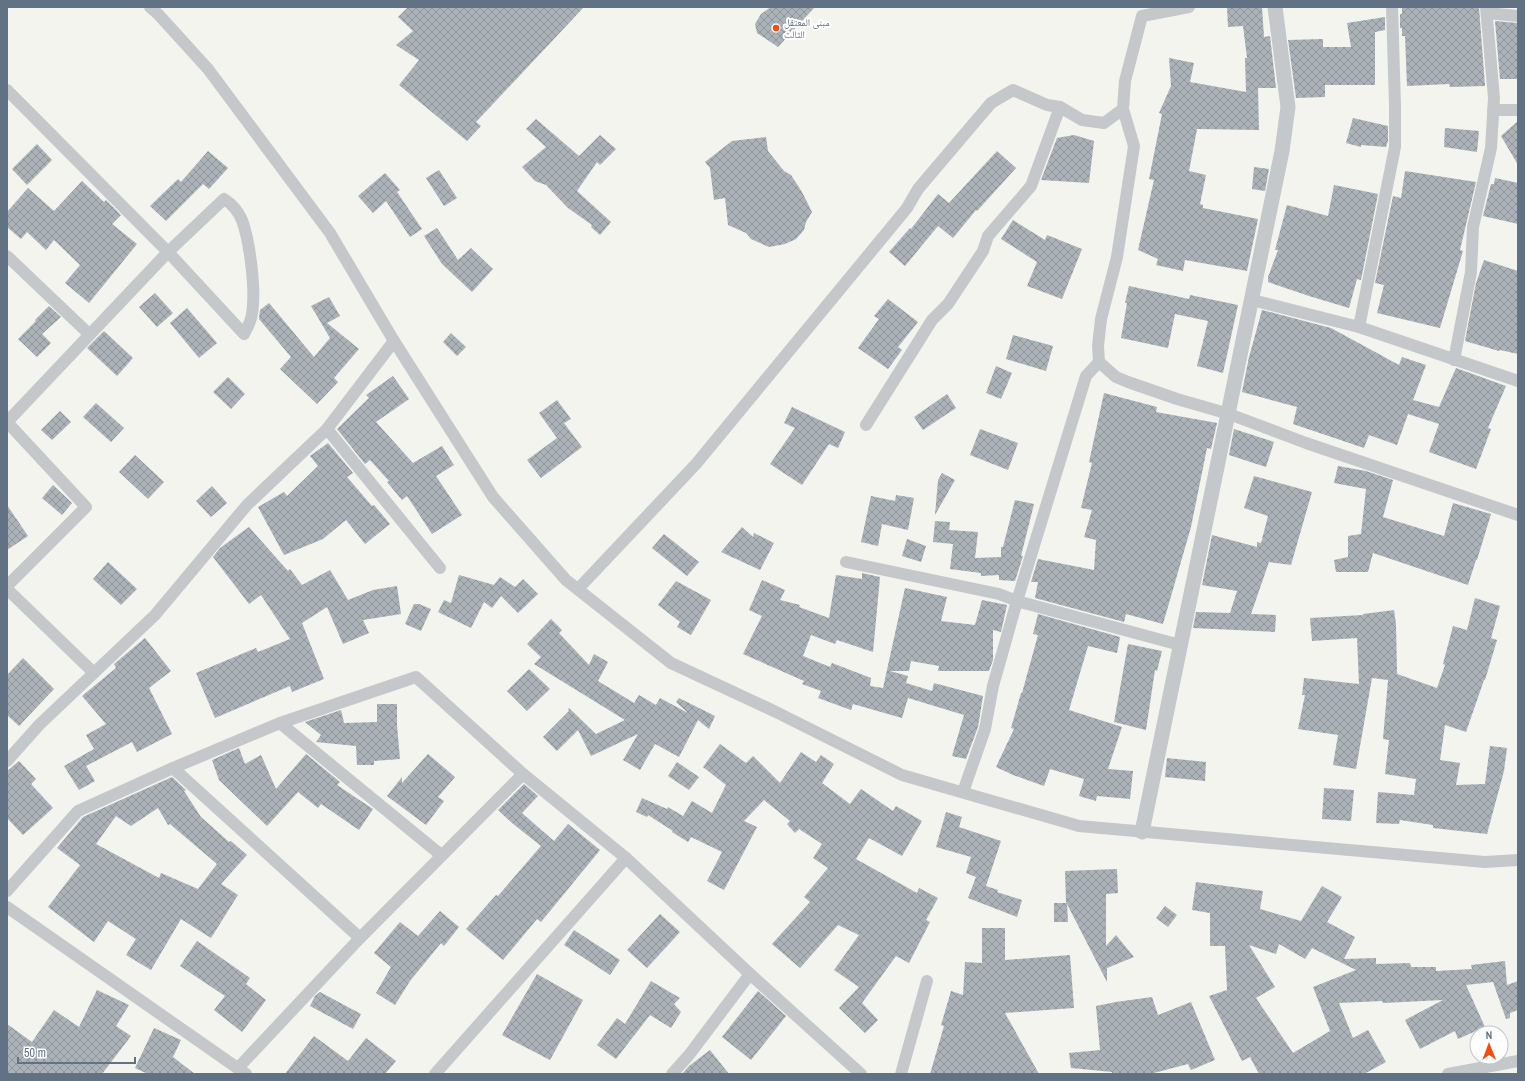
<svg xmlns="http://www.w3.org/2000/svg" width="1525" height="1081" font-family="'Archivo Narrow','Noto Naskh Arabic',sans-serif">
	<defs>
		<pattern id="building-cross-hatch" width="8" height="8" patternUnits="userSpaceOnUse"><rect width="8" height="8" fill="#abb2b8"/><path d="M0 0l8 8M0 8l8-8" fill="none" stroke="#8f959b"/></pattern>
	</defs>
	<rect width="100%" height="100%" fill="#f4f4ef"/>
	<g fill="url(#building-cross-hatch)" fill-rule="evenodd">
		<polygon points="408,7 584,7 476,122 481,126 467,141 399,85 419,60 396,45 413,31 398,17"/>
		<polygon points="771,7 815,7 778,47 757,33 755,24 761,14"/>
		<polygon points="1227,7 1262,7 1264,37 1270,36 1276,88 1258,88 1259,130 1197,129 1189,171 1206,175 1200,204 1203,205 1203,208 1258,219 1247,271 1185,260 1183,271 1156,265 1158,259 1138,250 1154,180 1149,179 1162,114 1159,113 1171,86 1169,58 1194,63 1190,82 1246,92 1245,58 1247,58 1243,26 1228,27"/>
		<polygon points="1402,7 1479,7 1485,86 1450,87 1449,84 1407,86 1405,36 1402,36 1402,28 1400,28 1400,14 1402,14"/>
		<polygon points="1385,17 1385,30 1375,32 1375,85 1325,85 1325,97 1296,98 1288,40 1323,39 1323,47 1351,47 1347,23"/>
		<polygon points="1495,21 1518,23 1518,79 1500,79"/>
		<polygon points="1353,118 1388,126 1388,141 1386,147 1361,145 1361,147 1346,143"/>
		<polygon points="536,119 579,156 600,135 616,149 600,165 597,162 577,191 611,222 600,235 591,227 592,225 568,208 546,185 535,181 522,167 546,147 526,129"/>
		<polygon points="1518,121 1518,165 1501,136"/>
		<polygon points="1445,128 1479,131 1477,152 1444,147"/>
		<polygon points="1074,135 1094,141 1089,183 1041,180 1057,138"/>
		<polygon points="766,137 768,151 784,171 791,175 802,192 812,212 806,222 804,230 796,239 785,244 769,247 751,239 746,233 728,225 725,198 714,200 710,168 705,162 732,141"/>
		<polygon points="37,144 52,160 27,185 12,169"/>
		<polygon points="208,151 228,168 209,189 203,184 166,221 150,206 178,179 181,182"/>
		<polygon points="997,151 1016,168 977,211 976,210 953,238 938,226 905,266 889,252 910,228 911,229 938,194 949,203"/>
		<polygon points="1254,167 1269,169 1265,191 1252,189"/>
		<polygon points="439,170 457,198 444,206 426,178"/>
		<polygon points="1405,171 1476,182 1460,250 1463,251 1440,328 1377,313 1384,285 1375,283 1393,196 1401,198"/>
		<polygon points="385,173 400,190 397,192 422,229 410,237 386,201 373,213 358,196"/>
		<polygon points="1495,178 1518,183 1518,224 1483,216 1491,184 1494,184"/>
		<polygon points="82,181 104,202 106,200 121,215 112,224 137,244 89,303 65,283 80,265 54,240 46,250 27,232 21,239 7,227 7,212 28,188 54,211"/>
		<polygon points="1334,185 1378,194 1361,280 1357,279 1349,308 1309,296 1268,282 1268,277 1278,250 1275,250 1287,205 1328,216"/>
		<polygon points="1013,220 1045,240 1047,235 1082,249 1062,299 1027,286 1037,262 1001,239"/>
		<polygon points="437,228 458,260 471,248 493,269 472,292 442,264 424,236"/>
		<polygon points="1484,260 1518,271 1518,354 1500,350 1499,351 1465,341 1476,283"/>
		<polygon points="1129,286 1189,299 1190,295 1238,305 1223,373 1197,366 1208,321 1175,314 1168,348 1121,338 1127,303 1125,303"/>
		<polygon points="155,293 173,313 157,327 139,307"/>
		<polygon points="329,297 340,316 327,323 359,349 334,378 338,382 317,404 280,369 291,357 259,319 260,310 269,303 314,357 330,338 311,306"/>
		<polygon points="888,299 918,322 898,347 902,350 888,369 858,348 879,319 874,316"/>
		<polygon points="49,306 61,317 42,334 51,343 37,357 18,339 36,321 35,320"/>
		<polygon points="187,308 217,343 199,358 170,323"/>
		<polygon points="1262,310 1331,328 1399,365 1402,357 1426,365 1413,400 1439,407 1456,368 1506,386 1488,428 1491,429 1476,469 1429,452 1439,424 1408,414 1397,445 1369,435 1364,448 1293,424 1297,407 1242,392 1249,357"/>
		<polygon points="104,331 133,358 117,376 87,348"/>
		<polygon points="451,333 466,347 457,356 443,342"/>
		<polygon points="1013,335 1053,346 1046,371 1006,359"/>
		<polygon points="996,366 1012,373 1001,399 986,393"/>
		<polygon points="393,376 409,399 376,422 413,463 442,446 454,465 436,476 462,515 432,534 407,496 402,500 387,482 389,481 370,460 365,464 337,429 369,398 366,395"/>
		<polygon points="228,377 245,394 231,409 213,392"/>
		<polygon points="1104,393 1157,407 1156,412 1217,423 1211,449 1207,448 1191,527 1163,624 1126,614 1124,622 1035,598 1038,582 1031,582 1038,559 1094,570 1096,540 1084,537 1092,510 1081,508 1092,463 1089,462"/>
		<polygon points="947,394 956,408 923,430 914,417"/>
		<polygon points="557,400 571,419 564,423 582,447 541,478 527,460 557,438 539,413"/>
		<polygon points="96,403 124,428 111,442 83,417"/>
		<polygon points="792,407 845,432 838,448 829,444 802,485 770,464 795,428 784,423"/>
		<polygon points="60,411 71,422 52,440 41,430"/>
		<polygon points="980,429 1018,443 1008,470 970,455"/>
		<polygon points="1234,429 1274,442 1266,467 1229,455"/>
		<polygon points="328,443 353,473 347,477 372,506 374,505 390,524 365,544 346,520 323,539 284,555 258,507 284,492 287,496 318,466 310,456"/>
		<polygon points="135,455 164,482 148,499 119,472"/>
		<polygon points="1338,466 1366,471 1393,480 1383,517 1444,536 1453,503 1491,514 1477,560 1476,560 1468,585 1373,553 1368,572 1336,572 1334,560 1348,557 1348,536 1361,534 1366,489 1334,483"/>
		<polygon points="942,473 955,480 935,515 938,480"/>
		<polygon points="1254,476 1312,492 1291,565 1269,562 1251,614 1276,615 1275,632 1193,628 1196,612 1230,613 1237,591 1202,585 1212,535 1257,547 1257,542 1261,543 1268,516 1244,508"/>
		<polygon points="53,485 72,503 62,515 42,498"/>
		<polygon points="212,486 227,503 211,517 196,501"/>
		<polygon points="896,495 914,498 908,530 882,524 878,546 861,542 871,496 895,501"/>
		<polygon points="1015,500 1034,504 1021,556 1023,556 1015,581 999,580 999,575 981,576 981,573 950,569 953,544 933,542 935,521 950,522 949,530 978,532 975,558 1001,557 1001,547 1003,547"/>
		<polygon points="7,505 28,536 7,550"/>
		<polygon points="249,527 288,571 290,569 302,585 330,570 348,600 373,590 397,586 401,614 363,620 369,633 343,644 327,607 302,623 324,679 292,692 290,686 215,718 196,673 256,648 258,652 290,639 261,595 249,604 213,557 220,548"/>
		<polygon points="742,527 753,537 754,533 774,543 760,570 721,552"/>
		<polygon points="664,534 699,562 687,576 652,548"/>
		<polygon points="907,539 926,546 921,562 902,556"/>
		<polygon points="108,562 137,589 121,605 93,579"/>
		<polygon points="862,573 880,577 873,652 837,640 835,644 811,635 803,656 830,667 832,663 871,678 870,686 883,688 905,588 947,597 941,621 975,625 982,600 1007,605 1001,632 993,630 993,660 989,671 938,671 939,666 911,661 909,671 890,671 908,676 906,683 932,691 934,683 983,696 978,727 966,759 952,756 964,715 908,698 902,718 853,704 851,710 818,698 821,691 802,684 804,681 743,654 762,616 749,610 762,580 785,590 780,600 800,605 799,607 829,618 836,575 862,579"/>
		<polygon points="459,575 494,585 500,577 515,587 523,579 538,594 518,613 501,596 492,608 484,602 471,628 438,612 444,600 451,603"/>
		<polygon points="676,581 711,600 691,635 677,627 680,622 658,605"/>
		<polygon points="1475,598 1500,606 1491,638 1497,640 1485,680 1484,680 1466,732 1445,725 1440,760 1460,763 1456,785 1485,784 1490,746 1507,748 1504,771 1487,834 1433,828 1433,825 1400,820 1399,824 1376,823 1378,792 1414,795 1416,779 1385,774 1389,740 1383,739 1388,680 1372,678 1356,769 1333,765 1338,735 1298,729 1305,695 1302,695 1304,678 1359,684 1357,638 1312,641 1310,618 1363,615 1363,614 1394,610 1396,624 1397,674 1437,688 1445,665 1443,664 1453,626 1467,630"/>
		<polygon points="414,604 419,604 431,609 421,631 405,624"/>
		<polygon points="1038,614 1120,637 1117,653 1088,646 1069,710 1122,727 1108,769 1133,771 1130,799 1097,796 1096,801 1079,796 1084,779 1050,769 1044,786 1013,775 996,767 1014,729 1011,728 1021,693 1022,693 1038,635 1033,634"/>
		<polygon points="551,619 562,630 559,633 589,665 594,654 608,662 598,681 634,703 639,695 656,705 660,698 688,713 676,702 679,698 715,716 709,729 698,720 679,757 655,744 640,770 623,760 638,734 591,756 578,730 557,751 543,737 569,711 568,709 569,708 596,734 625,720 534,664 541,657 527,644"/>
		<polygon points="145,638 171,671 149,688 172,734 137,752 132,742 86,766 95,781 79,790 64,766 94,749 86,735 106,724 82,696 116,668 114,664"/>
		<polygon points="1128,644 1162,651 1157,671 1155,670 1146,730 1114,722"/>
		<polygon points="23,658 54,689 19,726 7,715 7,675"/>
		<polygon points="529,669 550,689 527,711 507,691"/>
		<polygon points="377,704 397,704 397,725 400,759 374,761 374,765 357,765 356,746 316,742 321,735 305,722 341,710 344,723 377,722"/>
		<polygon points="720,744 746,763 753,756 780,783 801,752 816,762 821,755 834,764 822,783 850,804 861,789 893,811 896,806 922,821 902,856 869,838 856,859 917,893 919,888 938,898 926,920 930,922 909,963 896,956 862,1003 878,1020 865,1033 839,1008 859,987 834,970 859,935 838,925 800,968 772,944 810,902 804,897 828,868 813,858 822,844 799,829 795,833 787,824 790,821 764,800 744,821 757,827 724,890 707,881 722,852 691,837 688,842 672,832 673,831 648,815 647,817 636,812 642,798 667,809 668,807 683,816 692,801 712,813 726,785 703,767"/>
		<polygon points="239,748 245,764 261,755 276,789 306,754 340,782 337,785 373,809 359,830 321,804 318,808 298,792 267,826 219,780 212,760"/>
		<polygon points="428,754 455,777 438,797 444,801 426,825 387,796 402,777 402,783"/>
		<polygon points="1167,758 1206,762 1205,781 1165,777"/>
		<polygon points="19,761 36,779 31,784 53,808 23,835 7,818 7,771"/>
		<polygon points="677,762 699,777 689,790 668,776"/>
		<path d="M172,777L186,790L184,791L201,817L229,842L231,841L247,855L221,884L238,895L211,938L181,919L151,970L126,955L136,939L108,921L94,942L48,907L80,865L57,848L83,817ZM158,808L168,825L170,824L217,864L198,889L161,873L159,878L96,844L116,816L131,826Z"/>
		<polygon points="524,784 538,796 522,813 554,841 568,824 600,850 541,922 537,919 503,960 466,929 496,895 498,896 541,846 512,823 498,810"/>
		<polygon points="1324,788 1354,790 1351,821 1322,819"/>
		<polygon points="946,812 962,817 959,827 1001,841 986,886 998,890 997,892 1022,900 1017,917 968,898 976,877 966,873 971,857 936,847"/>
		<polygon points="1117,869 1118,893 1106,894 1106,946 1116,935 1134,957 1107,968 1107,982 1066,902 1065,871"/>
		<path d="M1196,882L1263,891L1260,909L1301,921L1322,886L1342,897L1327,922L1355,937L1344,959L1376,958V964L1410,963L1411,967H1436V971L1472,969L1471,965L1505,961L1507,985L1518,981V1010L1510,1013V1018L1506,1019L1493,982L1466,985L1485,1027L1458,1039L1455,1031L1420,1049L1405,1020L1443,1000L1383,1003L1382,1001L1339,1003L1353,1038L1368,1030L1386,1062L1364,1074H1259L1250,1057L1242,1061L1209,996L1227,990L1225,946H1210V913L1192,910ZM1279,944L1305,959L1312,948L1356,970L1313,987L1330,1031L1293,1053L1256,998L1275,987L1249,945L1276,954Z"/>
		<polygon points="1054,903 1067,903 1068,922 1054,922"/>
		<polygon points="1165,906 1177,915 1168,927 1156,918"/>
		<polygon points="440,911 459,927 444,946 441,943 410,981 395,1005 376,993 391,967 374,953 400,922 418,936"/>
		<polygon points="660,914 680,932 647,968 627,950"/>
		<polygon points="982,928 1005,928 1005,960 1070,955 1074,1008 1005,1013 1039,1074 930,1074 944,1026 941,1025 951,991 963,995 965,962 982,963"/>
		<polygon points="574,930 620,960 610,975 564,945"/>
		<polygon points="197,941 250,978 246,984 266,1000 242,1032 214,1010 225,996 180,966"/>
		<polygon points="537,974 583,1000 550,1060 502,1035"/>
		<polygon points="651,981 680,998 674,1004 681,1012 671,1028 650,1015 616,1059 597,1045 617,1018 625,1024"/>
		<polygon points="97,990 129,1005 116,1026 131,1036 102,1074 7,1074 7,1024 32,1042 54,1010 79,1027"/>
		<polygon points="758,991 786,1016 751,1060 722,1037"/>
		<polygon points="320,992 361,1014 353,1029 310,1006 315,996"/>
		<polygon points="1152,997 1158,1015 1191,1002 1215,1060 1191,1070 1188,1064 1150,1074 1112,1074 1112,1072 1071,1068 1069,1053 1100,1050 1096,1006 1116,1002"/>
		<polygon points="154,1028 181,1040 173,1057 195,1074 148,1074 135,1068"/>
		<polygon points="314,1036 348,1061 366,1038 396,1061 385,1074 285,1074"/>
		<polygon points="710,1050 729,1074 682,1074 689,1066"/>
	</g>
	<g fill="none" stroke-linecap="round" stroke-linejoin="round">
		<g stroke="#c5c8cb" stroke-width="12">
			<polyline points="150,7 158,14 208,69 330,233 394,341 493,497 566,580 671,663 776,712 902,775 1079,826 1485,862 1518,860"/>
			<polyline points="1189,7 1142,16 1125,81 1123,109 1134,146 1117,257 1101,319 1098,346 1099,362 1116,377 1128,382 1177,399 1229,414 1306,443 1518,515"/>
			<polyline points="1487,13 1518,16"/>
			<path d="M7,90L168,252L244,334C248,327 251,321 252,314C256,290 250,243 242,220C238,211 232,204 224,199L168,252L7,422"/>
			<polyline points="1493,110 1518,110"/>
			<polyline points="7,256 89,334"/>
			<polyline points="1252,300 1359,327 1518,381"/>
			<polyline points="1359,327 1395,147 1395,105 1392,7"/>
			<polyline points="1454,360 1471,272 1473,227 1491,148 1494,98 1486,7"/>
			<polyline points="7,422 86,507 7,586"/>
			<polyline points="866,425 932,320 948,304 983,251 988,236 1031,186 1060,107"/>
			<polyline points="327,429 440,568"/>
			<polyline points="846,562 999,594 1017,601 1180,645"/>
			<polyline points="7,589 94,673"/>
			<polyline points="578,589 696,464 907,208 918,189 991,103 1013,90 1047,105 1060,107 1082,120 1104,123 1123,109"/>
			<polyline points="280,723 441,855"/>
			<polyline points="7,761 39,725 155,615 247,505 327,429 394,341"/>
			<polyline points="173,768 360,938"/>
			<polyline points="963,792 985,729 993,686 1017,601 1086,376 1099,362"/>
			<polyline points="7,891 78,811 173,768 280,723 416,677 523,774 626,858 750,974 861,1074"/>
			<polyline points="7,907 246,1074"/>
			<polyline points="238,1068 360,938 523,774"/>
			<polyline points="435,1074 626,858"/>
			<polyline points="672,1074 689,1055 750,974"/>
			<polyline points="901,1074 927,981"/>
			<polyline points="1448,1074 1518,1061"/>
		</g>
		<polyline stroke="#c5c8cb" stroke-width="15" points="1142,832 1282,151 1288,107 1275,7"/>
	</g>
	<circle fill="#f24e11" stroke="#fff" stroke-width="1.5" cx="776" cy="28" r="4"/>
	<g text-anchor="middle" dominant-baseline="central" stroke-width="4" stroke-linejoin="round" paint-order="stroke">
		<g font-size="10" fill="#607283" stroke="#fff" text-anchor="start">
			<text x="784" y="22">مبنى المعتقل<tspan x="784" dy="12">الثالث</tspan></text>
		</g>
	</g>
	<rect width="1525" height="1081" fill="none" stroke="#607283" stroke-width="16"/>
	<g transform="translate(1489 1045) rotate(359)"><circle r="19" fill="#ffffff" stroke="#bfc7cd"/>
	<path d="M0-3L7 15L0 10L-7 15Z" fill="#f24e11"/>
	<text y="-6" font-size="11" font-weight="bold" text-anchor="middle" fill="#607283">N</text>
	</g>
	<path d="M18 1057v6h117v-6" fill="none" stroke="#607283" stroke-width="2"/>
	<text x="24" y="1057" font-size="12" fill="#607283" stroke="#ffffff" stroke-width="3" paint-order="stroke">50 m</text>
</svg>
